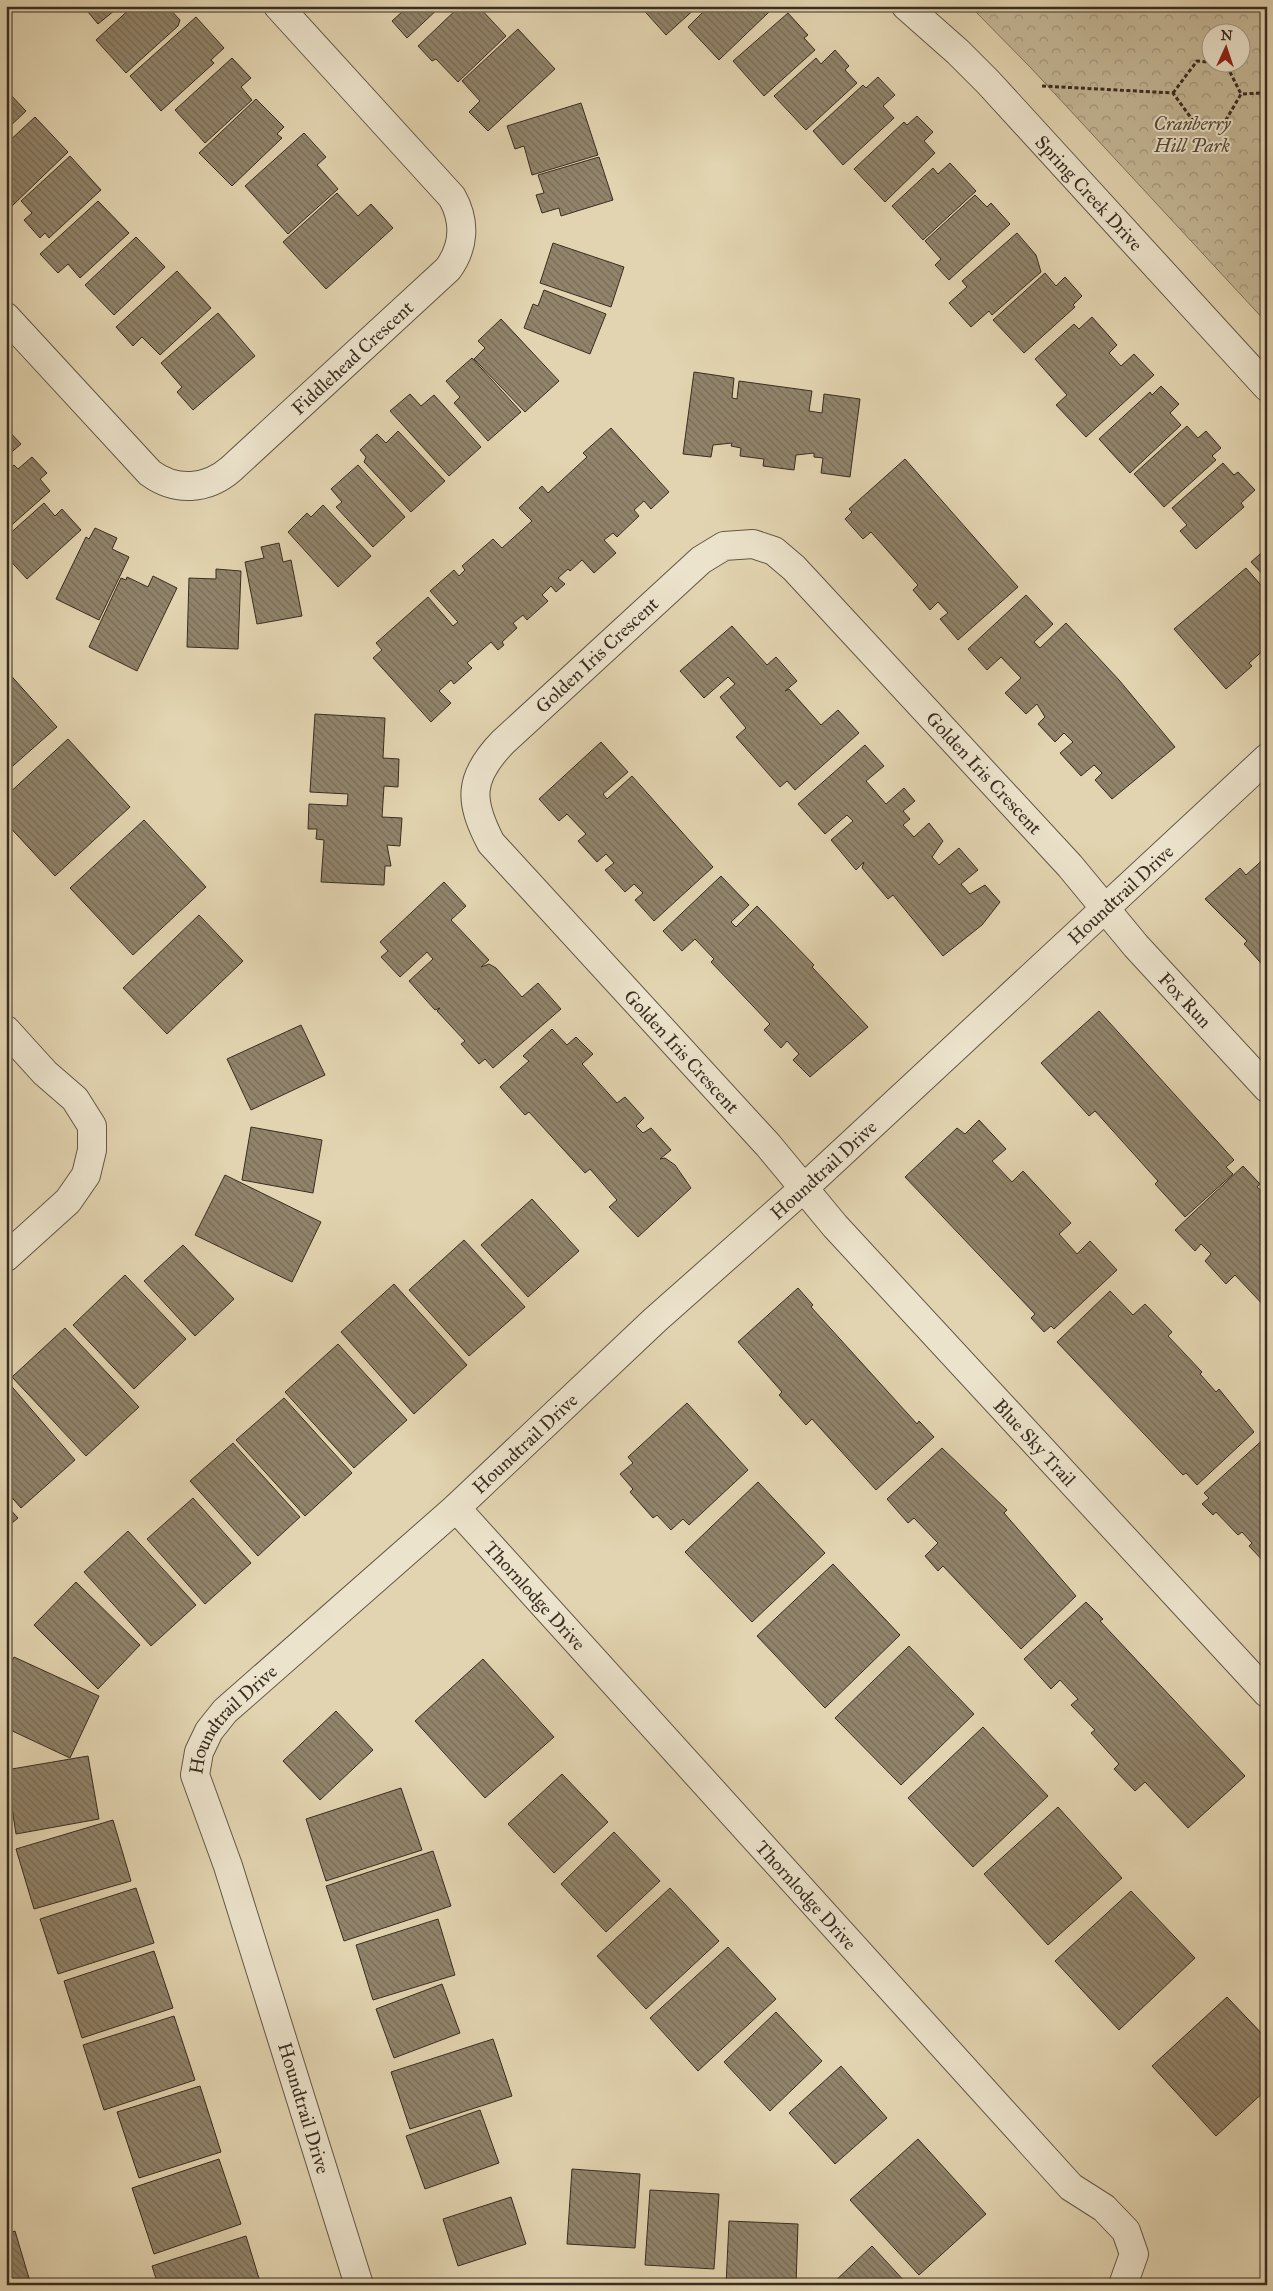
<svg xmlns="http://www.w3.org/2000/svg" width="1273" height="2291" font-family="'IM FELL Great Primer',serif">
	<defs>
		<pattern id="park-crowns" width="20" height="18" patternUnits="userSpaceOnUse" patternTransform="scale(1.25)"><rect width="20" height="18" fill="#c5b898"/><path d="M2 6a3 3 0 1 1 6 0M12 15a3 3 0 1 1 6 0" fill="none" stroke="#a1967c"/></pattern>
		<pattern id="building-back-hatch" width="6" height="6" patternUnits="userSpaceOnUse" patternTransform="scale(1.25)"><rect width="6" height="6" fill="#91846b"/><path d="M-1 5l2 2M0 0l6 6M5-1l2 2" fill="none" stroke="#776c58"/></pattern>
	</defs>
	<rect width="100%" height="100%" fill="#e2d4b0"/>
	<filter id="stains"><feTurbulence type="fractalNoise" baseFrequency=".004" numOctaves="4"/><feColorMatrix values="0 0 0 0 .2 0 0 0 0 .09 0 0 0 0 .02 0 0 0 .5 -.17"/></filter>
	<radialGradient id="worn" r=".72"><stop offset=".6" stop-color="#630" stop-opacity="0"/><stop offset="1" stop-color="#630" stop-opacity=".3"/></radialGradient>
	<path fill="url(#park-crowns)" stroke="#7f725c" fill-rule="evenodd" d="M970,6H1267V323L1031,68ZM1210,32H1240V62H1210Z"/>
	<g fill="url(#building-back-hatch)" stroke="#392d21">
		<polygon points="83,6 120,6 98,24"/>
		<polygon points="133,6 167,6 180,20 178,26 126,73 96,40"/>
		<polygon points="399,6 441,6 407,38 392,21 403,11"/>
		<polygon points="460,6 478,6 506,36 458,82 436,59 432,61 418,46"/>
		<polygon points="640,6 698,6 666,35"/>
		<polygon points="709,6 764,6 769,12 719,60 688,27"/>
		<polygon points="788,13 808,35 804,38 815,50 764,96 733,61"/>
		<polygon points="196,17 224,48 211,60 214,63 161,111 130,76"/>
		<polygon points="518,29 555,69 488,131 469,112 480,101 462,81"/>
		<polygon points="835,50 849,66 845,70 857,83 806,130 774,96 816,58 821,64"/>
		<polygon points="232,58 251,78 241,87 252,100 205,143 175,110"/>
		<polygon points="878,77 895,95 883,106 894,118 843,165 813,131 863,85 866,88"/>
		<polygon points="6,90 26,111 6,130"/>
		<polygon points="256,99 284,127 277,134 282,138 232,186 199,153"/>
		<polygon points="581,103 598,155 532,175 524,146 515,149 507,126"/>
		<polygon points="917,116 933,132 924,141 935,153 885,202 854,169 904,122 907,125"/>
		<polygon points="35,117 68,152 12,206 6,201 6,144"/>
		<polygon points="304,133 326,157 317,165 338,189 288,234 245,186"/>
		<polygon points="70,156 101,190 49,238 45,233 40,238 24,220 32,213 21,201"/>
		<polygon points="599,157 613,200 561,216 559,208 542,213 536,195 544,193 538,175"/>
		<polygon points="950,163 976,191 923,240 892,206 933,168 938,174"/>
		<polygon points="337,193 358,216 371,204 393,228 326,289 283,242"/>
		<polygon points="975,195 987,207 991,203 1010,224 949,280 935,265 941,259 925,241"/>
		<polygon points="98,201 129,233 80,278 68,264 58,273 40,254"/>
		<polygon points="1017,233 1036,255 1041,272 992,315 989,311 971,327 949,303 967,287 962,281"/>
		<polygon points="136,237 165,267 114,315 85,285"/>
		<polygon points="553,243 624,267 611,307 540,283"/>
		<polygon points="177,271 211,308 160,355 142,337 133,346 116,327"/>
		<polygon points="1045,273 1056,286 1065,277 1082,296 1073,305 1075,307 1024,353 993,320"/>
		<polygon points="544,290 606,314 590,354 524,328 533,304 538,306"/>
		<polygon points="218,313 255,356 193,410 177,392 182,387 161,363"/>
		<polygon points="1092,317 1117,345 1109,353 1121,366 1134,354 1154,375 1086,437 1056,405 1067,395 1035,359 1074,324 1079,329"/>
		<polygon points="501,319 559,381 525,412 474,359 485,348 478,341"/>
		<polygon points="472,358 521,412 488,441 454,403 460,397 446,381"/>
		<polygon points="694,372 734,378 732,398 737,399 739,381 812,391 809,411 822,413 824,394 860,399 850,477 821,473 823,458 814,457 814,453 796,455 794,470 763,466 764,459 740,456 741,448 731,446 732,443 713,445 711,457 683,454"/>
		<polygon points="1161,386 1179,404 1170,413 1181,425 1130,473 1099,439 1150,392 1152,395"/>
		<polygon points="410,394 421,406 434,395 481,447 449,476 390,411"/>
		<polygon points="1187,426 1198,438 1206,431 1221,448 1212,456 1216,460 1164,507 1134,474"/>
		<polygon points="6,428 21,444 6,457"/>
		<polygon points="611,428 669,492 651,509 644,501 634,510 639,516 617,537 613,533 604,540 616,553 594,573 582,560 570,571 568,569 558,578 565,584 556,592 551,586 542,595 548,601 527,620 523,615 513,623 517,628 502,642 504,645 498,650 491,642 467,663 472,668 454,684 451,680 439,691 451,703 431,722 373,658 382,650 376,643 428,597 453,626 458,622 430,591 454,570 459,576 465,570 462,566 493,539 502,548 532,521 519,508 542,486 548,493 587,457 583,453"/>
		<polygon points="398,431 445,481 411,512 364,462 366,457 360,450 377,434 386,443"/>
		<polygon points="32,457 47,473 40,479 50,491 6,530 6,472 14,465 18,469"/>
		<polygon points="905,459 1018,587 958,640 940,619 948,613 938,602 930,610 913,590 918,585 871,532 863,539 845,519 852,512 849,509"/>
		<polygon points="1223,463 1234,475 1238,472 1255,490 1241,503 1244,507 1196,549 1180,531 1187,525 1172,508"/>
		<polygon points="358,465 405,517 373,547 336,507 342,502 331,489"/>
		<polygon points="44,503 55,516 62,509 81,530 27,579 6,556 6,537"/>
		<polygon points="323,505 371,556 338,587 288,532 307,513 311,517"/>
		<polygon points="95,528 117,538 112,549 129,557 99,620 56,599 86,537 89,539"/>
		<polygon points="279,543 283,562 291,560 302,616 257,624 245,562 264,558 261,547"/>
		<polygon points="1267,548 1267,579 1251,562"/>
		<polygon points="1246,568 1267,592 1267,647 1249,663 1252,666 1226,689 1174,629"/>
		<polygon points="216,569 241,571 238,649 187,647 189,578 216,579"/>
		<polygon points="153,576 177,588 137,671 89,647 121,578 126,580 127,577 148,587"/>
		<polygon points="1026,595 1053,624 1034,642 1040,648 1066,623 1119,680 1175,747 1112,799 1095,780 1102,773 1094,765 1081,776 1060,753 1073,742 1064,733 1055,742 1038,724 1045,717 1037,704 1026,714 1005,693 1021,678 1001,657 987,670 968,649"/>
		<polygon points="732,626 767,665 776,657 797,681 785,691 789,689 821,725 838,710 859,733 795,790 787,781 780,787 736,737 746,728 720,697 735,684 728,677 704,698 680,671"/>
		<polygon points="6,670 57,727 6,772"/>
		<polygon points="315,714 385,718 383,758 399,759 398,787 384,786 382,817 402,818 400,846 387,845 391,866 385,866 384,885 321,882 324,840 316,839 317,829 308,829 309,804 347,806 348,794 310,792"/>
		<polygon points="68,739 130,807 55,876 6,823 6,796"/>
		<polygon points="601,742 628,772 603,794 607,799 632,776 713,867 654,921 635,900 643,893 634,884 625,892 605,870 614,863 606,854 597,862 578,841 586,834 567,814 559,821 539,799"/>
		<polygon points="865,745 884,766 866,781 886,804 904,788 915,801 903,811 910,819 903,825 914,837 929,823 943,841 932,857 939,865 959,848 978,870 961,884 970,894 985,885 1000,902 982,925 943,956 893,895 888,899 862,868 864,862 856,870 831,840 853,821 847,815 825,834 798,804"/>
		<polygon points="144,820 206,887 133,955 70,888"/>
		<polygon points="1267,856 1267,970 1244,944 1247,941 1205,899 1240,868 1246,875"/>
		<polygon points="721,876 749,905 731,922 736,927 757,906 814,965 812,967 868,1027 810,1077 793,1060 799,1054 787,1041 781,1048 764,1030 770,1024 711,962 714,959 695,939 682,951 663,931"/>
		<polygon points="444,882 466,906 451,920 489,960 481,967 489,964 496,968 522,997 538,983 561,1009 493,1068 485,1059 479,1064 461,1044 465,1041 437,1011 440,1008 435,1010 409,981 433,959 427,952 400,977 381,957 388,951 380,942"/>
		<polygon points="199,915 243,961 167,1034 123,988"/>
		<polygon points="1099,1011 1234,1160 1226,1167 1233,1174 1185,1217 1155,1184 1158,1181 1095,1111 1089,1116 1041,1063"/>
		<polygon points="301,1025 325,1075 251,1110 227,1059"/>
		<polygon points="552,1029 567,1045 576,1037 593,1054 582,1064 617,1103 625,1097 644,1118 636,1126 643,1133 651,1128 671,1150 660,1159 665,1158 675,1165 691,1188 638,1237 609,1207 617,1200 590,1169 585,1173 529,1112 525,1115 500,1087 529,1061 523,1056"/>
		<polygon points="979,1120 1006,1149 992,1161 1012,1182 1023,1171 1071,1223 1059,1234 1077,1254 1090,1241 1117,1270 1054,1329 1051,1326 1044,1332 1031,1318 1035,1314 905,1177 957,1128 965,1134"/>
		<polygon points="251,1127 322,1140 313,1193 242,1180"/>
		<polygon points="1243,1166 1260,1184 1257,1187 1267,1196 1267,1309 1235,1275 1226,1284 1205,1261 1211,1254 1201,1244 1195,1251 1175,1230"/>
		<polygon points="225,1175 321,1222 292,1282 195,1235"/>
		<polygon points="532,1199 579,1251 528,1297 481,1245"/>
		<polygon points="464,1240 525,1307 469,1356 409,1290"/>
		<polygon points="183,1245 234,1299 195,1336 144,1281"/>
		<polygon points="125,1275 186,1339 134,1389 73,1325"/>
		<polygon points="394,1284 467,1365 414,1414 341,1332"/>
		<polygon points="798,1288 813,1305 811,1307 917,1424 919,1421 934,1437 876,1490 812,1419 806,1425 779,1395 782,1392 738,1342"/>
		<polygon points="1110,1291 1133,1315 1145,1304 1172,1332 1168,1336 1202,1372 1200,1374 1216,1392 1219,1389 1254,1432 1197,1485 1186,1473 1183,1475 1057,1342"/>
		<polygon points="65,1328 139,1407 86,1456 12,1377"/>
		<polygon points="338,1344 407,1420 354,1468 285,1392"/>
		<polygon points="7,1381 75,1460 21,1508 6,1491"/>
		<polygon points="284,1398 352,1473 305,1516 236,1440"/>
		<polygon points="687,1403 748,1470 689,1525 683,1519 671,1530 657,1515 653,1518 630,1492 633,1489 620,1474 633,1463 628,1457"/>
		<polygon points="1267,1436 1267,1565 1249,1546 1252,1543 1242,1532 1238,1535 1216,1512 1213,1515 1202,1504 1209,1498 1204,1493"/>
		<polygon points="233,1443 300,1517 258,1556 190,1481"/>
		<polygon points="942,1448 1007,1510 1004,1513 1076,1596 1021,1649 943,1566 938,1571 925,1556 938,1543 914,1518 908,1523 887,1499"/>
		<polygon points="758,1482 825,1553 752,1622 685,1552"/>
		<polygon points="193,1498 251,1563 205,1604 147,1539"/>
		<polygon points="6,1505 18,1518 6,1528"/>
		<polygon points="128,1531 196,1605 151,1646 84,1572"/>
		<polygon points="833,1564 900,1635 825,1708 757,1636"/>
		<polygon points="76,1582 140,1645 98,1689 34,1625"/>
		<polygon points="1086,1602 1103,1619 1100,1621 1245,1776 1188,1828 1145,1782 1135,1791 1114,1769 1119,1764 1091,1733 1095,1730 1071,1705 1078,1699 1060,1680 1051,1689 1024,1659"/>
		<polygon points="909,1646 974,1714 901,1785 835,1718"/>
		<polygon points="14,1657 99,1696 70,1758 6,1728 6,1673"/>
		<polygon points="483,1659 554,1737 485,1798 415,1721"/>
		<polygon points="336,1711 373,1750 320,1800 283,1761"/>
		<polygon points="983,1727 1048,1796 973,1867 908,1798"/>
		<polygon points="88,1756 99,1819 16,1834 6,1770"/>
		<polygon points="562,1774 608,1822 554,1873 508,1824"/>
		<polygon points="401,1788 422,1850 326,1881 306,1819"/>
		<polygon points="1058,1807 1122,1878 1048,1945 984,1874"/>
		<polygon points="113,1820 131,1881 34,1909 16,1849"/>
		<polygon points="614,1832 660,1881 606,1932 561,1884"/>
		<polygon points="433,1851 451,1906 344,1941 326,1886"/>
		<polygon points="136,1888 154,1943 58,1974 40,1919"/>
		<polygon points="670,1888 719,1941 646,2009 597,1956"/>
		<polygon points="1131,1891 1195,1958 1119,2030 1055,1961"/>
		<polygon points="438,1919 455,1975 373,2000 356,1945"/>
		<polygon points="728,1947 776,1999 698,2071 650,2018"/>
		<polygon points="154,1951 173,2008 82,2038 64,1981"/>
		<polygon points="442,1984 460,2033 394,2058 376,2009"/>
		<polygon points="1227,1997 1267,2039 1267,2089 1216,2136 1152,2066"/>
		<polygon points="776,2012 822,2061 770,2111 724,2062"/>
		<polygon points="174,2016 195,2080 104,2110 83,2045"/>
		<polygon points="493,2039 512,2096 410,2129 391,2072"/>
		<polygon points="841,2066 887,2118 835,2164 789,2113"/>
		<polygon points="200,2086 221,2152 139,2178 117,2112"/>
		<polygon points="480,2110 499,2163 425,2189 406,2136"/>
		<polygon points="918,2139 986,2214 919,2275 850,2200"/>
		<polygon points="219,2159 241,2224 154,2254 132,2188"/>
		<polygon points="572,2169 640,2174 635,2248 567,2244"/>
		<polygon points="650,2190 719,2194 714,2269 645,2265"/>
		<polygon points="511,2197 526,2244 458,2266 443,2219"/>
		<polygon points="729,2221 798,2224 796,2285 726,2285"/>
		<polygon points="15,2231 31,2285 6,2285 6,2234"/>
		<polygon points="246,2236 261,2285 158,2285 152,2266"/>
		<polygon points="872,2246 908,2285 831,2285"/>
	</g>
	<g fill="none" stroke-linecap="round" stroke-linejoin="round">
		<defs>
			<g id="street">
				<path id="s1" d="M906,6L958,52L988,82L1267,387"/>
				<path id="s2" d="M6,317L150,473C176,492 207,490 231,469L448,269C464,247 466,222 452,197L278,6"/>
				<polyline points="6,1030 45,1073 75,1099 92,1126 92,1150 86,1175 68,1201 6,1257"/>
				<path id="s3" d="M1267,1088L1136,946L1070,866L794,568L774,551L753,544L724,546L701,560L503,742C468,778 469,801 491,843L768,1145L835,1226L1267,1693"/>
				<path id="s4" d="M456,1508L1071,2187L1104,2208L1126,2231L1134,2254L1123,2285"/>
				<path id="s5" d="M359,2285L228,1866L195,1775L199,1752L209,1731L225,1711L456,1508L655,1320L804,1188L1267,758"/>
			</g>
		</defs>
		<use href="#street" stroke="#635745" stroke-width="30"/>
		<g stroke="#392d21" stroke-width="3" stroke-dasharray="4 2.5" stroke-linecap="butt">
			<polyline points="1042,86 1173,93 1194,122 1223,125 1241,94 1262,93 1267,115"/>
			<polyline points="1173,93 1197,61 1226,64 1241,94"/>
			<polyline points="1262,93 1267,86"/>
			<polyline points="1262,324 1267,318"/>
		</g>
		<use href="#street" stroke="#ece3cc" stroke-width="28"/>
	</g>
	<g text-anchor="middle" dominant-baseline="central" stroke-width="4" stroke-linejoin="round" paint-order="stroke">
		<g font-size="19" font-style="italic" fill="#554939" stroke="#ece3cc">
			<text x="1192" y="123">Cranberry<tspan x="1192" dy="22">Hill Park</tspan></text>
		</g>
		<g font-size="19" fill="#392d21" stroke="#ece3cc">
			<text stroke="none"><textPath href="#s1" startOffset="262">Spring Creek Drive</textPath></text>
			<text stroke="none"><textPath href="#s2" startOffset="465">Fiddlehead Crescent</textPath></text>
			<text transform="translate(597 655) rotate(-43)">Golden Iris Crescent</text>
			<text transform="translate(984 773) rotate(47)">Golden Iris Crescent</text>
			<text stroke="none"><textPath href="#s5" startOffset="1820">Houndtrail Drive</textPath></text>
			<text transform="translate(1185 1000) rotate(47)">Fox Run</text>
			<text stroke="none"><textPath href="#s3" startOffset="1471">Golden Iris Crescent</textPath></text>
			<text stroke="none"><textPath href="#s5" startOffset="1415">Houndtrail Drive</textPath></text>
			<text stroke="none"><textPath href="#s3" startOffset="1998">Blue Sky Trail</textPath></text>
			<text stroke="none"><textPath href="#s5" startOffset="1010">Houndtrail Drive</textPath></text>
			<text stroke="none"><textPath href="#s4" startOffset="118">Thornlodge Drive</textPath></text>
			<text stroke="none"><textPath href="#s5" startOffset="605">Houndtrail Drive</textPath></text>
			<text stroke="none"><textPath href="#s4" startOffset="522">Thornlodge Drive</textPath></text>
			<text transform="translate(304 2108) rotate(73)">Houndtrail Drive</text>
		</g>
	</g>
	<rect width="1273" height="2291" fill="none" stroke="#e2d4b0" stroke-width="25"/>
	<rect x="8" y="8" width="1258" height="2276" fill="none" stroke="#392d21" stroke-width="2.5"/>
	<rect x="12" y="12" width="1248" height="2266" fill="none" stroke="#392d21"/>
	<g transform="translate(1226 48) rotate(3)"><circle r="24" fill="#ece3cc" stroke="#a49a88"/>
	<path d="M0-4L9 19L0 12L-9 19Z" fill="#8f2418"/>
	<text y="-8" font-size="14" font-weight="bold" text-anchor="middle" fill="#392d21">N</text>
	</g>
	<rect width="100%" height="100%" filter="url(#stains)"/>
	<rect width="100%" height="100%" fill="url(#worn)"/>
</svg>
